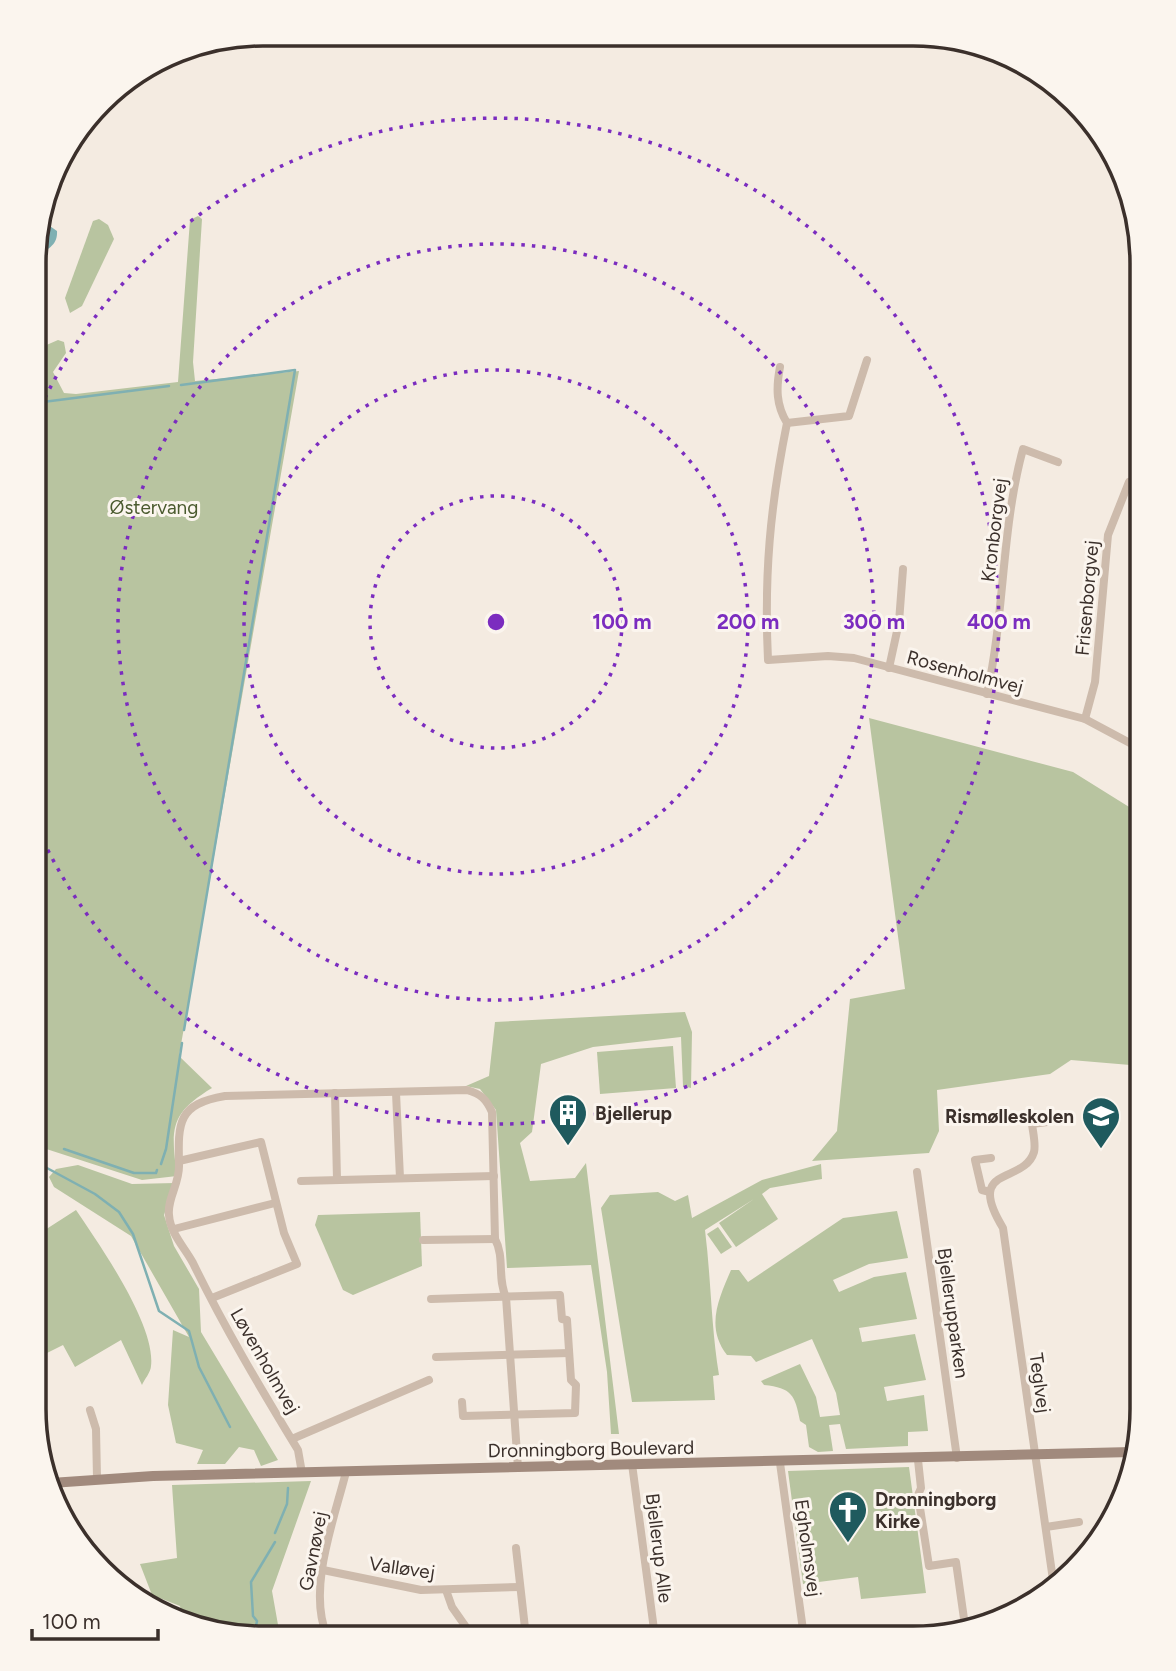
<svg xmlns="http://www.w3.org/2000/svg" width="1176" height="1671" font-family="Figtree,sans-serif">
	<rect width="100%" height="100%" fill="#f4ebe1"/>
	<g fill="#b8c4a0">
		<path d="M198,216L202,219L193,362L195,381L299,371L179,1056L212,1088C169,1114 171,1129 177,1176L142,1180L34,1145L35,350L58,340L64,342L66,353L53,372L64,393L76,394L178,382L190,220Z"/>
		<polygon points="99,219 108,225 114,239 82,306 70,313 65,298 93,221"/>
		<polygon points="869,718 1073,772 1142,815 1142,1066 1071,1060 1050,1074 937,1090 939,1131 929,1153 812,1161 837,1131 850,999 905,989"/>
		<polygon points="685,1012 692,1032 691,1088 683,1086 681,1037 593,1047 541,1064 532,1132 520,1143 530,1181 575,1178 586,1163 619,1434 611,1434 607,1372 591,1265 507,1268 496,1110 480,1089 466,1086 489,1076 495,1022"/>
		<polygon points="673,1046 676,1088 600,1094 597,1052"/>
		<path d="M821,1164L822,1179L770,1188L762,1194L778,1219L736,1247L719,1223L754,1199L705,1230C711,1278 711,1326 719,1375L713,1376L715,1400L632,1402L601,1208L610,1195L658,1192L675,1201L688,1195L692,1218L762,1180Z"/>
		<polygon points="78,1165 132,1184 175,1183 164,1215 174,1246 199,1289 201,1332 278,1460 261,1466 254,1450 239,1447 225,1464 197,1464 203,1450 176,1443 168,1405 173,1330 189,1337 131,1236 54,1187 49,1177 56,1169"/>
		<path d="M76,1210C99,1244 156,1325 151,1366C151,1372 144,1380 142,1385L121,1340L75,1367L63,1345L33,1360L34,1237Z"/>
		<path d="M897,1211L908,1258L869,1264L833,1280L839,1292L874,1277L906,1272L917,1319L859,1328L862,1342L915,1334L926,1380L884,1387L887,1401L924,1395L928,1431L908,1432V1446L846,1449L840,1424L829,1425L833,1451L818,1452L809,1447L806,1425L800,1421C795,1395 792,1388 764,1385L761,1381L800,1364L816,1397L820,1417L840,1415L836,1393L812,1339L756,1362L751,1356L727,1355C705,1327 719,1298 731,1270H739L748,1282L843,1218Z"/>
		<polygon points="420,1212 422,1266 353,1295 343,1290 315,1225 318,1215"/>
		<polygon points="718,1227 732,1247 721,1254 707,1234"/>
		<polygon points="909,1467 926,1593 861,1599 858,1577 803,1584 788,1471"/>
		<polygon points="311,1481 272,1591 280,1636 233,1636 182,1617 180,1606 152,1595 140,1564 177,1558 172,1485"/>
	</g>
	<path fill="#7fb0b2" d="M39,222H44L57,231C58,246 46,250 35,257V232Z"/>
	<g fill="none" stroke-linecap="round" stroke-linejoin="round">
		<g stroke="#7fb0b2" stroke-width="2.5">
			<polyline points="181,385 295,370 184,1030"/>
			<polyline points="35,403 169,386"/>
			<polyline points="64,1149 134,1173 156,1173 157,1170"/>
			<polyline points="34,1161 95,1194 119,1212 133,1234 159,1311 189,1331 199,1367 230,1427"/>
			<polyline points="161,1164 166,1149 182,1043"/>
			<polyline points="275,1533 287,1504 288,1488"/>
			<polyline points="254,1636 257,1621 253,1616 251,1582 275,1542"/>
		</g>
		<g stroke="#cdbbac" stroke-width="8">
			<path d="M780,367C776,388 776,405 787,423C770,507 764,575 768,660L828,656L854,658L1085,719L1143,750"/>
			<polyline points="787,423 849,416 867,360"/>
			<polyline points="889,668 899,622 903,569"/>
			<path d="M987,694C1005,612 1001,530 1023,449L1058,462"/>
			<polyline points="1085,719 1095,682 1108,535 1129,482"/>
			<polyline points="335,1093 337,1180"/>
			<polyline points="396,1093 400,1178"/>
			<path d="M1047,1122L1032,1124C1033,1133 1036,1144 1034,1152C1024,1185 964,1164 1003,1228L1053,1580"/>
			<polyline points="179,1161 261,1142 284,1233 297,1264 212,1298"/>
			<polyline points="917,1172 957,1458"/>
			<polyline points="301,1181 494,1176"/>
			<polyline points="990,1192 982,1190 975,1160 991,1158"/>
			<polyline points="174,1229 275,1203"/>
			<polyline points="423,1240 495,1239"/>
			<polyline points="431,1299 560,1295 562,1319 567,1320 571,1380 576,1385 575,1413 463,1416 462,1402"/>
			<polyline points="436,1357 569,1353"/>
			<polyline points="90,1410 96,1429 97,1478"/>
			<polyline points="292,1439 429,1380"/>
			<polyline points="918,1460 921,1488 918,1495 929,1566 956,1562 965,1626"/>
			<polyline points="780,1463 804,1637"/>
			<polyline points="632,1464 655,1637"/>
			<path d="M302,1473L298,1450C261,1389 224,1327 193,1263C185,1248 170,1233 169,1215C167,1198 180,1184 179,1164C178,1122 178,1104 225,1096L467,1090C481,1094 486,1099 492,1112L495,1239C505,1257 497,1279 506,1297L518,1468"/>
			<polyline points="1046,1527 1079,1522"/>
			<polyline points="516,1548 526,1637"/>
			<polyline points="323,1570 421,1590 520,1587"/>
			<polyline points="446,1590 452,1607 473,1637"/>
			<path d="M327,1636C307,1589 334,1520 346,1472"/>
		</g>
		<polyline stroke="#a18a7d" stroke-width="10" points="51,1483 153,1476 1132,1452"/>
	</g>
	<g fill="none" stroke="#7b2cbf" stroke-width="3.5" stroke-dasharray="3.5 7">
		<circle cx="496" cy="622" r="126"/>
		<circle cx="496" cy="622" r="252"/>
		<circle cx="496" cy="622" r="378"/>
		<path d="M36 417A503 503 0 1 1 35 823"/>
	</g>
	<defs>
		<symbol id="building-pin" viewBox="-11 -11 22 30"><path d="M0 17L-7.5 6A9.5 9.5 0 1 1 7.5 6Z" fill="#1f5a5e" stroke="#fbf5ee"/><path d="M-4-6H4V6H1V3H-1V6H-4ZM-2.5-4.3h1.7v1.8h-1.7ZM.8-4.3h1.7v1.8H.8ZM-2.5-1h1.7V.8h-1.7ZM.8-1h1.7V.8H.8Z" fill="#fff"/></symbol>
		<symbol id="school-pin" viewBox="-11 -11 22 30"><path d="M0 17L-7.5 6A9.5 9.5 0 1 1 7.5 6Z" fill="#1f5a5e" stroke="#fbf5ee"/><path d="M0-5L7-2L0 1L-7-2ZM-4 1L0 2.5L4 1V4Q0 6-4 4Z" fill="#fff"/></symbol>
		<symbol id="church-pin" viewBox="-11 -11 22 30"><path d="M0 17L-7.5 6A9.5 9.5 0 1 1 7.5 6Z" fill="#1f5a5e" stroke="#fbf5ee"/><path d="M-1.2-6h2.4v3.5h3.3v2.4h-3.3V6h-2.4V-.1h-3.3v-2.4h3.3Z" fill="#fff"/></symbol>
	</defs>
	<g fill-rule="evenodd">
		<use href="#building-pin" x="546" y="1091" width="44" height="60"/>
		<use href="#school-pin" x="1079" y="1094" width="44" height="60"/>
		<use href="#church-pin" x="826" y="1488" width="44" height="60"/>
	</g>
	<g text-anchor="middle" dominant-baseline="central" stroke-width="6" stroke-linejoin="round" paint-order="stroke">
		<g font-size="19" fill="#4a5a2e" stroke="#fbf5ee">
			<text x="154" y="507">Østervang</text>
		</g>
		<g font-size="19" fill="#3b302b" stroke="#fbf5ee">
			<text transform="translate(994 530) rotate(-83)">Kronborgvej</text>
			<text transform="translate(1087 598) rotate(-85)">Frisenborgvej</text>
			<text transform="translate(965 672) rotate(15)">Rosenholmvej</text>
			<text transform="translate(953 1313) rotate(82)">Bjellerupparken</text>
			<text transform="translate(265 1361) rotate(60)">Løvenholmvej</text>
			<text transform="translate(1040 1383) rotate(82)">Teglvej</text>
			<text transform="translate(591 1449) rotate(-1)">Dronningborg Boulevard</text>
			<text transform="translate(659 1548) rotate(83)">Bjellerup Alle</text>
			<text transform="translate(808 1548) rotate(82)">Egholmsvej</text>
			<text transform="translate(313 1551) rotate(-79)">Gavnøvej</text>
			<text transform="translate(402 1568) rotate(8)">Valløvej</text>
		</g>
		<g font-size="19" font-weight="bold" fill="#3b302b" stroke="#fbf5ee" text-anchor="start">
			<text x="595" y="1113">Bjellerup</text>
			<text x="1074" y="1116" text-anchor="end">Rismølleskolen</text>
			<text x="875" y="1499">Dronningborg<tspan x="875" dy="22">Kirke</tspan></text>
		</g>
	</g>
	<path d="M0 0H1176V1671H0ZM263 46H913A217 217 0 0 1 1130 263V1409A217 217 0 0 1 913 1626H263A217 217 0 0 1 46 1409V263A217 217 0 0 1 263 46Z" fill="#fbf5ee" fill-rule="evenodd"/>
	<path fill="none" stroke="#3b302b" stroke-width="3.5" d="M263 46H913A217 217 0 0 1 1130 263V1409A217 217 0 0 1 913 1626H263A217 217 0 0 1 46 1409V263A217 217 0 0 1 263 46Z"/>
	<circle cx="496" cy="622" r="10" fill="#7b2cbf" stroke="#fbf5ee" stroke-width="3.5"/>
	<g font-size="21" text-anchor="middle" font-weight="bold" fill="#7b2cbf" stroke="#fbf5ee" stroke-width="6" stroke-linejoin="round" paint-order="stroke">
		<text x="622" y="629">100 m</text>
		<text x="748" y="629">200 m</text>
		<text x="874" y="629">300 m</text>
		<text x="999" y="629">400 m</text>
	</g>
	<path d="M32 1629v10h126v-10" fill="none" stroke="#3b302b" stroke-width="3.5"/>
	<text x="42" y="1629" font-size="21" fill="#3b302b" stroke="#fbf5ee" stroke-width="5" paint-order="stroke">100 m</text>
</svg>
